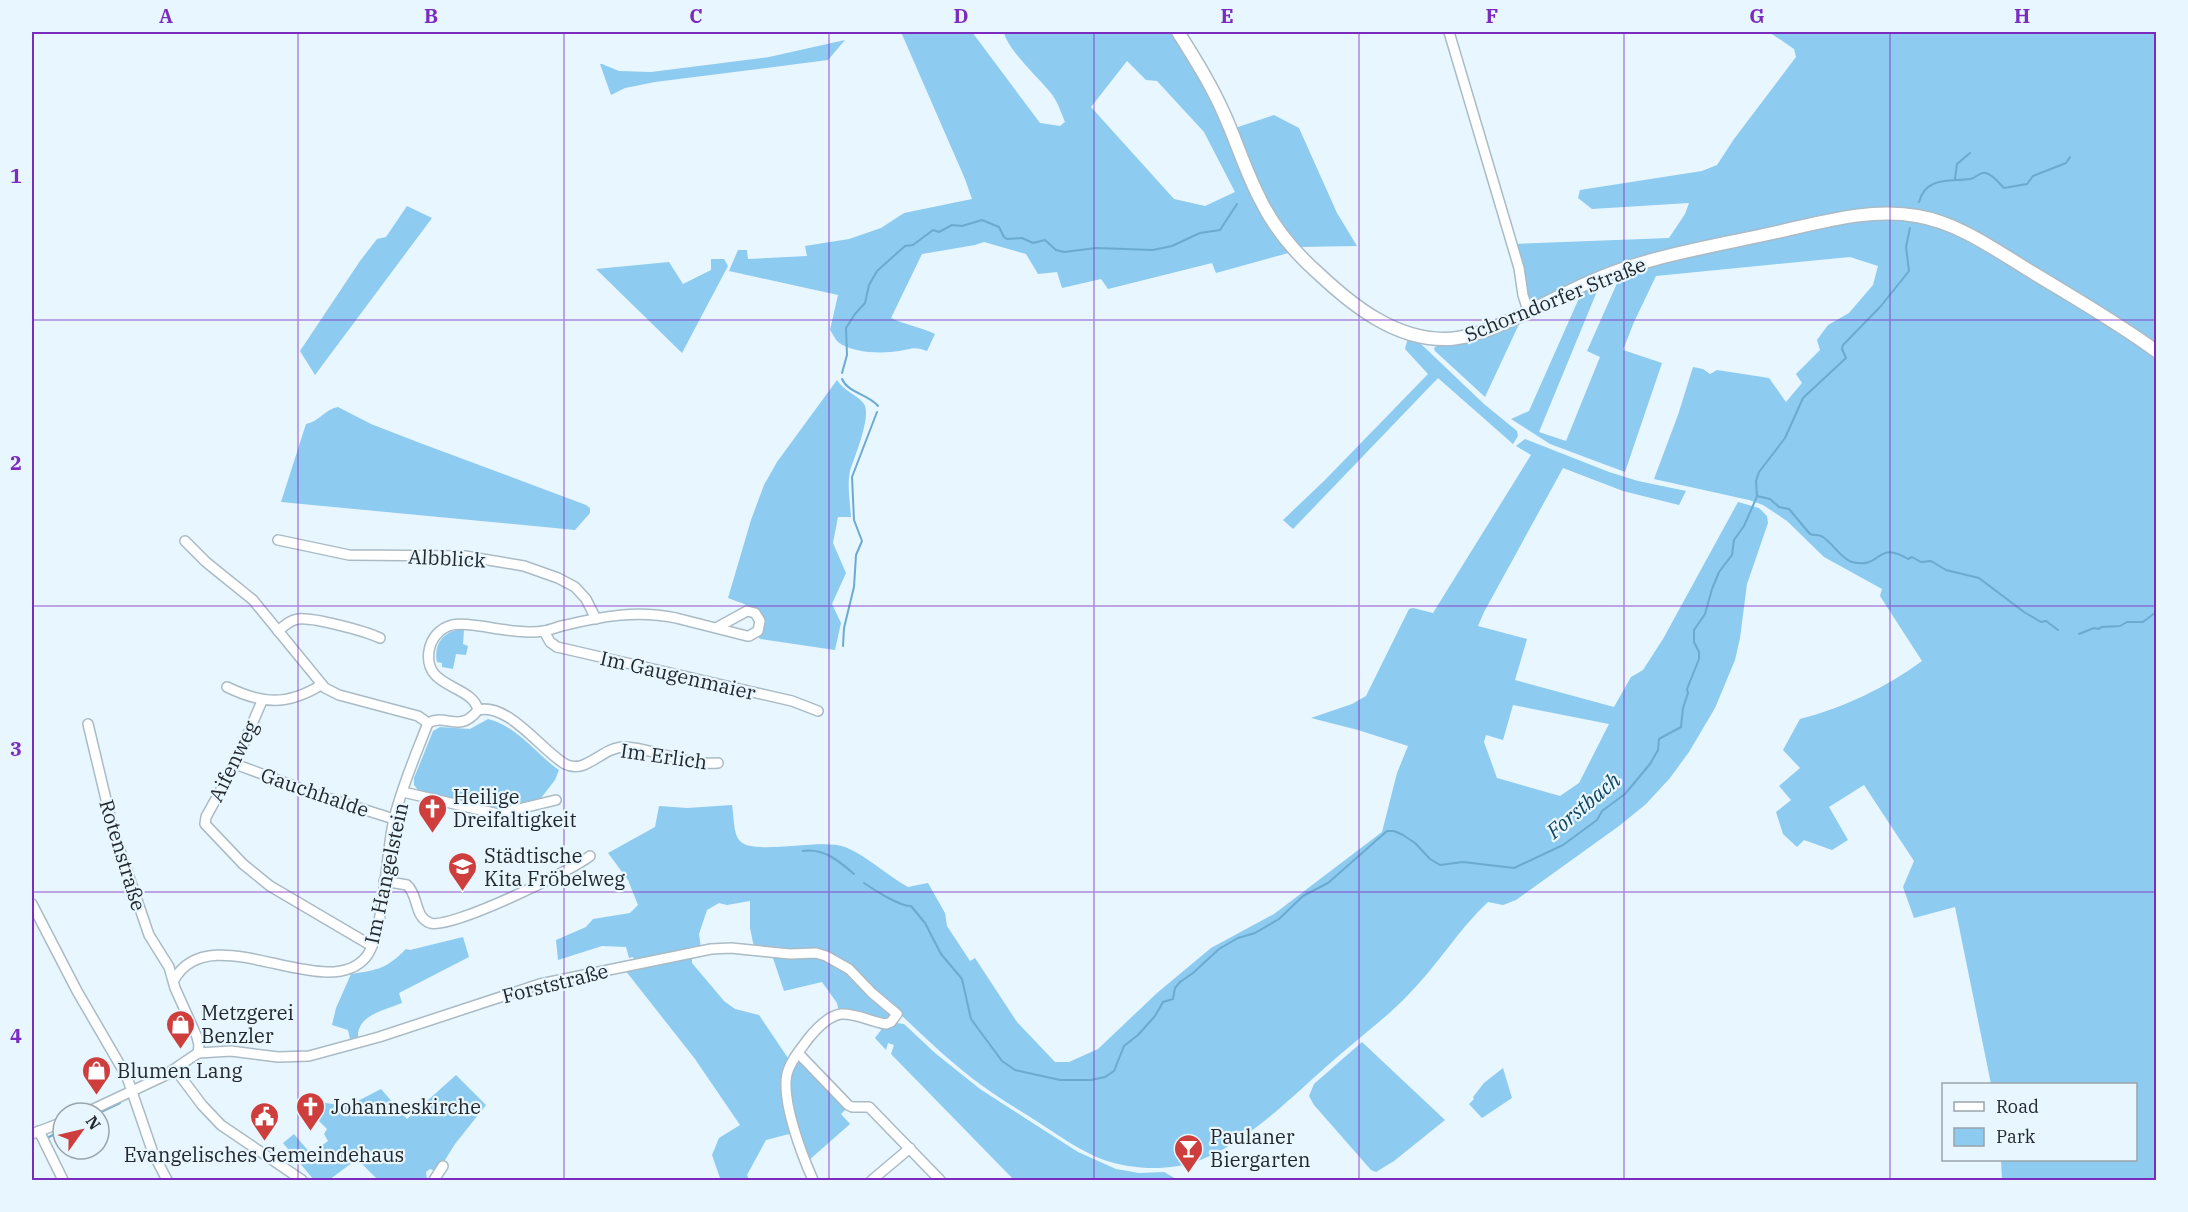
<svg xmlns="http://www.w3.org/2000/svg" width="2188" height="1212" font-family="'IBM Plex Serif',serif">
	<rect width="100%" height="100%" fill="#e8f6ff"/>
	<g fill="#8dcbf0" fill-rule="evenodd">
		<path d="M901,32H972L1040,123L1060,126L1065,122C1061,112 1057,100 1050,92C1039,78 1006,48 1004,32H1174L1196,68L1292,252L1216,273L1212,263L1108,289L1101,279L1062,288L1057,272L1038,274L1026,254L984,242L975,245L922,254L891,318C906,325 920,327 935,334L927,351C913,346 913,349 899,351C882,354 852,353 838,342C835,339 833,334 830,330L838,295L729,271L738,250H747L748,259L807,256L805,246L849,239L881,228L904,213L972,199L965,179ZM1127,61L1146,80L1157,81L1204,132L1235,192L1205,206L1174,199L1091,107Z"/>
		<polygon points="1769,32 2156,32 2156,347 1919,211 1674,250 1534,303 1529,301 1514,244 1669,238 1685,214 1689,203 1592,209 1578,198 1580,190 1702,171 1717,165 1734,139 1796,57 1794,49"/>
		<polygon points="845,40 828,60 655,82 625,88 611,95 600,64 602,64 619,71 651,72 769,57"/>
		<path d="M1274,115L1299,128L1337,213L1357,246L1298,247C1267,207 1254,173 1235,128Z"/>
		<polygon points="407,206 432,218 315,375 300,351 360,261 377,239 386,237"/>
		<path d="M1874,218L1925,222L1965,238L2080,306L2156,357V1180H2002L2001,1160H2136V1084H1991L1955,907L1914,918L1903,887L1914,861L1864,785L1829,807L1848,840L1832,850L1804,840L1797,847L1783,834L1776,812L1791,800L1779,786L1800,768L1783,750L1800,719C1843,708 1887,687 1922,661L1880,596L1882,589L1824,557L1787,521L1763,505L1749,500L1654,479L1678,415L1693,367L1703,369L1710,374L1717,370L1769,378L1786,402L1802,383L1796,374L1820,350L1817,340L1828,325L1849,313L1873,285L1878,266L1850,257L1656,276L1634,322L1623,350L1662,363L1625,472L1550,444L1511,419L1529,411L1580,296V290L1651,264ZM1618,281L1587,351L1600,357L1566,441L1539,432L1600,284Z"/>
		<polygon points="711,259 724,259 728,266 682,353 596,269 669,262 683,284 711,270"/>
		<polygon points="1520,322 1485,397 1435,351 1434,348 1439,344"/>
		<polygon points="1408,338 1422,345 1484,404 1517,431 1518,436 1513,444 1438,378 1293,529 1283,520 1325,480 1428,374 1405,349"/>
		<path d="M837,380C845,392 859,396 864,404C872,416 854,458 850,471C847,485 850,503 851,517H838L833,543L846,573L832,604L841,623L835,650L760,639L758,636L764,625C761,607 743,604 728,598L751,520L764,485L777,462Z"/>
		<path d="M338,407L371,424L420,443L586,505L590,508V513L575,530L281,502L306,424C319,422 325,409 338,407Z"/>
		<path d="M1525,439L1609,472L1638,481L1686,491L1679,505L1623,491L1563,468L1484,612L1478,626L1527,639L1515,680L1614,707L1631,677L1643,670L1663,639L1738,502L1759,508L1767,516L1768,523L1747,584L1740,638L1735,660L1715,708L1689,752L1670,778L1646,804L1619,826L1516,900L1503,905L1488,902C1458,930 1437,966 1408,995C1386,1018 1360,1037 1336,1058C1294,1094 1251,1141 1198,1161C1170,1171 1133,1170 1104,1160C1082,1152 1061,1137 1041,1124C1022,1112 1002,1100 984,1087C952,1064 923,1036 895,1009L888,1020L839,1012L837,1003L822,982L784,991L772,955L754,947L750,928V901L727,905L719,903L707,910L699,934L701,948L692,955V963L724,1001L735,1009L759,1015L790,1061L788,1063L793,1133L766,1140L747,1175L749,1180H723L720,1178L712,1155L719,1138L740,1125L695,1059L625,970L637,966L633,957L629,958L626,947L602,946L558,960L556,940L586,927L593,919L630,913L638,905L628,880L608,853L655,827L659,806L687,808L732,805C734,815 733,834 740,841C753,856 821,838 845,847C869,857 886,875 908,887L928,883L945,913L947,926L970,961L975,958L1017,1022L1055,1062H1069L1098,1049L1157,993L1211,948L1274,914L1382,832L1397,773L1408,746L1358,730L1311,718L1352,704L1366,696L1409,609L1413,608L1433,613L1531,455L1516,446ZM1513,705L1609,724L1579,783L1560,796L1497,778L1484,742L1486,735L1503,740Z"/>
		<path d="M456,630H464L463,644L468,646L466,655L456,654L453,669L442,667V663L437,662C434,647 440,635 456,630Z"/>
		<path d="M488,719C517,726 536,754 559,770L555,780L541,798L501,808L486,807L418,790L414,785V778L433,731L440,727L470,729Z"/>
		<path d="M463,937L469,957L399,993L402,1003C385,1010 357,1015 358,1037L350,1039L348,1030L332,1025L336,1008L351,974C378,970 386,969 406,949L410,950Z"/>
		<polygon points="897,1023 904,1024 935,1053 980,1089 1078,1152 1116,1169 1139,1173 1164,1172 1178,1180 1014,1180 891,1054 894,1045 888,1043 886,1050 875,1038 884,1026"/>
		<polygon points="1362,1042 1445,1120 1394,1161 1376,1172 1371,1170 1314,1105 1309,1096 1314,1084"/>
		<path d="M799,1062L807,1065L846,1109L841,1114L850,1124L808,1161C802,1141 774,1074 799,1062Z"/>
		<polygon points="1503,1068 1512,1098 1482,1118 1469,1104 1474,1099 1473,1097 1484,1083"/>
		<polygon points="456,1075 486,1105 455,1144 440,1168 435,1171 430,1169 426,1172 427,1180 378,1180 357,1159 329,1180 314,1180 283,1143 294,1134 311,1154 328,1141 324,1134 327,1129 305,1107 311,1101 348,1106 381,1089 407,1119"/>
	</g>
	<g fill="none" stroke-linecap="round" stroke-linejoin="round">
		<g stroke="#6babd1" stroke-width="2">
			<polyline points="1955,179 1957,164 1970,153"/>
			<path d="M1919,202C1926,176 1950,182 1970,179C1978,178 1979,171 1986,173C1993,175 1999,183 2004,188L2027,184L2033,176L2066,163L2070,157"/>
			<polyline points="842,373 847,355 846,328 855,314 865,303 869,285 877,271 905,246 913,245 933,230 939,232 952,225 962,226 982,220 999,227 1004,237 1007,239 1022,238 1033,243 1045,240 1056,250 1064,252 1096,248 1153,250 1172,246 1200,233 1220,230 1237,204"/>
			<path d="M842,379C848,393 868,394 878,406"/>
			<path d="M1757,496L1770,499L1779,507L1789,509L1810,534C1815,536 1819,534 1823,537C1832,543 1843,560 1852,562C1882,570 1876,539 1908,559L1912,557L1921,562L1931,561L1946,570L1979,578L2024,612L2041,622L2046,621L2058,630"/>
			<polyline points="2079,634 2094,628 2098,629 2102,627 2120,626 2127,622 2143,622 2156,612"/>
			<polyline points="843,646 844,628 854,587 856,555 862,541 854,520 852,477 877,412"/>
			<path d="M803,851C824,848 839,861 854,874"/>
			<path d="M864,883C874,890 901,907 911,906L925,923L941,954L962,979L971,1019L1002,1061L1015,1070L1060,1080H1091L1105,1077L1114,1071L1124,1046L1138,1035L1155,1016L1163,1002L1173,999L1175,988L1180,982L1193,973L1219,949L1238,938L1255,933L1279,919L1303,896L1328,883L1387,831H1394L1403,835L1415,843L1430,859L1440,865L1463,862L1514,868L1563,845L1597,820L1602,811L1625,794L1650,764L1658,750L1659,739L1681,727L1683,708L1688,693L1687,689L1699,659V652L1694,642V630L1705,614L1712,589L1719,572L1732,555L1734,540L1744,526L1755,501L1757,496L1756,481L1759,472L1785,438L1803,398L1846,358L1842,349L1843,345L1881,306L1909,271L1906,247L1910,228"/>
			<polyline points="99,1113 120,1103"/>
			<polyline points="47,1138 63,1130"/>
		</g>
		<defs>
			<g id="minor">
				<polyline points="1449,32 1519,268 1523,295 1528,311"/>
				<polyline points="278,540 349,555 465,556 524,566 558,578 575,587 586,599 596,619"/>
				<polyline points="185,541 206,562 253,600 325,688 339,695 418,716 428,723"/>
				<path d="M278,631C284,626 290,620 298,619C313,617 365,631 380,638"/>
				<polyline points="544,631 550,642 557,647 792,701 818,711"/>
				<path d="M227,687C262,704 287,706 321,685"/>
				<polyline points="262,701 235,764 206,817 205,824 243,864 270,886 372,946"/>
				<path d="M478,710C472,684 423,689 429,651C431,638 440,628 452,625C461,623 471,625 480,626C500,629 524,634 544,631C551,630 559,626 566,625C603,616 638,610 676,618L747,636H749L758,631L760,621L755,613L747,611L716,628"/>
				<path d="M478,710C508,702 541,750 565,764C586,775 602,747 624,747C655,748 684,766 718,763"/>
				<path d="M428,723C447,713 459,734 478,710"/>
				<polyline points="88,724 114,833 149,935 169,967 175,988 197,1037 199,1045 198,1053"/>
				<polyline points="235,764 321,796 394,819"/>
				<polyline points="403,792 498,814 556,800"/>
				<path d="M384,881L407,885C419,896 414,917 430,923C450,930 571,871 590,856"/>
				<polyline points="32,904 77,991 127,1077 153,1153 167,1180"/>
				<path d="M174,980C210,914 326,1006 366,957C384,935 386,851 394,819C402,786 416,754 428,723"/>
				<path d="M198,1053L231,1051L278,1057L309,1056L379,1037L540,984L711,949L731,948L790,954L816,953L826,956L849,969L872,993L897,1014L891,1022L886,1024C871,1022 857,1013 841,1014C828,1016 816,1029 808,1039C801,1049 790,1061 787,1074C781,1101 802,1155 813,1180"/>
				<polyline points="798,1053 848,1105 852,1107 869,1107 940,1180"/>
				<polyline points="175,1069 202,1105 221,1125 302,1180"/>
				<polyline points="85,1113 164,1076 198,1053"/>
				<polyline points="39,1131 63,1180"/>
				<polyline points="32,1134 63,1122"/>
				<polyline points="434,1180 443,1166"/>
				<polyline points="872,1180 910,1148"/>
			</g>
			<path id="secondary" d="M1178,32C1195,59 1212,86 1225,116C1237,143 1246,172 1260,199C1274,228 1295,253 1319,274C1353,306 1395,339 1444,339C1486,340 1553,297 1594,280C1650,256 1709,247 1768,234C1816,224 1868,207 1917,216C1960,223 1998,252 2035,274C2076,299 2118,323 2156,351"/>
		</defs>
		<use href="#minor" stroke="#aabbc5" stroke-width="12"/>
		<use href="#secondary" stroke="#aabbc5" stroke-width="15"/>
		<use href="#minor" stroke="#fff" stroke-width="9"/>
		<use href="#secondary" stroke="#fff" stroke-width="12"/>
	</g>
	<path fill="none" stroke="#7b2cbf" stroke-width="1.5" stroke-opacity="0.55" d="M298,32V1180M564,32V1180M829,32V1180M1094,32V1180M1359,32V1180M1624,32V1180M1890,32V1180M32,320H2156M32,606H2156M32,892H2156"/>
	<defs>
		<symbol id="church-pin" viewBox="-11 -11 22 30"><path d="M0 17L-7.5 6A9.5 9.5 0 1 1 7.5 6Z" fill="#cd3e3c" stroke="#e8f6ff"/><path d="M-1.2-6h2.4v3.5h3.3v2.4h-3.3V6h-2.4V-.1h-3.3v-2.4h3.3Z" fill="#fff"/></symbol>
		<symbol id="school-pin" viewBox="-11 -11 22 30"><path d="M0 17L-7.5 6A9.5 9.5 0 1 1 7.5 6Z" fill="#cd3e3c" stroke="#e8f6ff"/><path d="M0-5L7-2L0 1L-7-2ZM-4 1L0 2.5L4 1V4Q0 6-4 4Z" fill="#fff"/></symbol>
		<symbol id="shop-pin" viewBox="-11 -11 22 30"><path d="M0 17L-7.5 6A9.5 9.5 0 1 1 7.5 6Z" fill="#cd3e3c" stroke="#e8f6ff"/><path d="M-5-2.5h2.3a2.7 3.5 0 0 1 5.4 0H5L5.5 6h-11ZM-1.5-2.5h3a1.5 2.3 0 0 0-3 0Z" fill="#fff"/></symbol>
		<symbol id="civic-pin" viewBox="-11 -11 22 30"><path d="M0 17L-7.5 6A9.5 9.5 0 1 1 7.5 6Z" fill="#cd3e3c" stroke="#e8f6ff"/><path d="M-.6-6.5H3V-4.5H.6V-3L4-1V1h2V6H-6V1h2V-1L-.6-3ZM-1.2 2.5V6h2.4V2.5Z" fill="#fff"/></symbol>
		<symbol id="bar-pin" viewBox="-11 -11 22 30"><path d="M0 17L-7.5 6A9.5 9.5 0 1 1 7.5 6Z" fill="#cd3e3c" stroke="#e8f6ff"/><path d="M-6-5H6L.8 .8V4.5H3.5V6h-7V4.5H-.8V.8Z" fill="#fff"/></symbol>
	</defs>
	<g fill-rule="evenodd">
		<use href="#church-pin" x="416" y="792" width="33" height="45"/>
		<use href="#school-pin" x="446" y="850" width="33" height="45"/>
		<use href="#shop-pin" x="164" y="1008" width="33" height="45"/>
		<use href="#shop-pin" x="80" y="1054" width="33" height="45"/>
		<use href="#church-pin" x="294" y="1090" width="33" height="45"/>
		<use href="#civic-pin" x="248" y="1100" width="33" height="45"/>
		<use href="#bar-pin" x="1172" y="1132" width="33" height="45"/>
	</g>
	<g text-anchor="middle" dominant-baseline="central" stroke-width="4.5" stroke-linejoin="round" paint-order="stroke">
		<g font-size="20" fill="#22282c" stroke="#e8f6ff">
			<text transform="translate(1555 299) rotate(-22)">Schorndorfer Straße</text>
			<text transform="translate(447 558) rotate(3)">Albblick</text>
			<text transform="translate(678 675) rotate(13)">Im Gaugenmaier</text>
			<text transform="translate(664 756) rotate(8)">Im Erlich</text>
			<text transform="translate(233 761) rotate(-64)">Aifenweg</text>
			<text transform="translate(315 792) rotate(19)">Gauchhalde</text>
			<text transform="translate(123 855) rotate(73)">Rotenstraße</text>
			<text transform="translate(386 873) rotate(-78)">Im Hangelstein</text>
			<text transform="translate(555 983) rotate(-14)">Forststraße</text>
		</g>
		<g font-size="20" fill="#22282c" stroke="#e8f6ff" text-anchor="start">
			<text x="453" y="796">Heilige<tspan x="453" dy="23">Dreifaltigkeit</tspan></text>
			<text x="484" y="855">Städtische<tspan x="484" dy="23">Kita Fröbelweg</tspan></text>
			<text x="201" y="1012">Metzgerei<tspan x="201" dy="23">Benzler</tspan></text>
			<text x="117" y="1070">Blumen Lang</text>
			<text x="331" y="1106">Johanneskirche</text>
			<text x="1210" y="1136">Paulaner<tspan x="1210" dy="23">Biergarten</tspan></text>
			<text x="264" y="1154" text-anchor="middle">Evangelisches Gemeindehaus</text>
		</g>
		<g font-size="21" font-style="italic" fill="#10455f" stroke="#e8f6ff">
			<text transform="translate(1583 805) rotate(-40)">Forstbach</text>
		</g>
	</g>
	<rect width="2188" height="1212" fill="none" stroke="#e8f6ff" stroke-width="66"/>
	<rect x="1942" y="1083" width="195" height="78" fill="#e8f6ff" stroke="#99a4ab" stroke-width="1.5"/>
	<rect x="1954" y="1102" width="30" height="9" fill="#ffffff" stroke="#99a4ab" stroke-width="1.5"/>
	<text x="1996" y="1113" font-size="18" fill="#22282c">Road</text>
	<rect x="1954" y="1128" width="30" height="18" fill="#8dcbf0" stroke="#99a4ab" stroke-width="1.5"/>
	<text x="1996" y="1143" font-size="18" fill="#22282c">Park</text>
	<g transform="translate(81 1131) rotate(56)"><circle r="28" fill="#e8f6ff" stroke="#99a4ab" stroke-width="1.5"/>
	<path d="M0-4.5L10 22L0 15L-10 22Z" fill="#cd3e3c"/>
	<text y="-9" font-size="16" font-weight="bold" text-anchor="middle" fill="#22282c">N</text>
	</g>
	<rect x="33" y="33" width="2122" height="1146" fill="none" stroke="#7b2cbf" stroke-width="2"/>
	<g font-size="20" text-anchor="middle" font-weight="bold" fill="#7b2cbf">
		<text x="166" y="23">A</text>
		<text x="431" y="23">B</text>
		<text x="696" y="23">C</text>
		<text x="961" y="23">D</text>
		<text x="1227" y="23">E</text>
		<text x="1492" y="23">F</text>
		<text x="1757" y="23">G</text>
		<text x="2022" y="23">H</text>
		<text x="16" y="183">1</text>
		<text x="16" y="470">2</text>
		<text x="16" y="756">3</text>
		<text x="16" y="1043">4</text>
	</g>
</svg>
